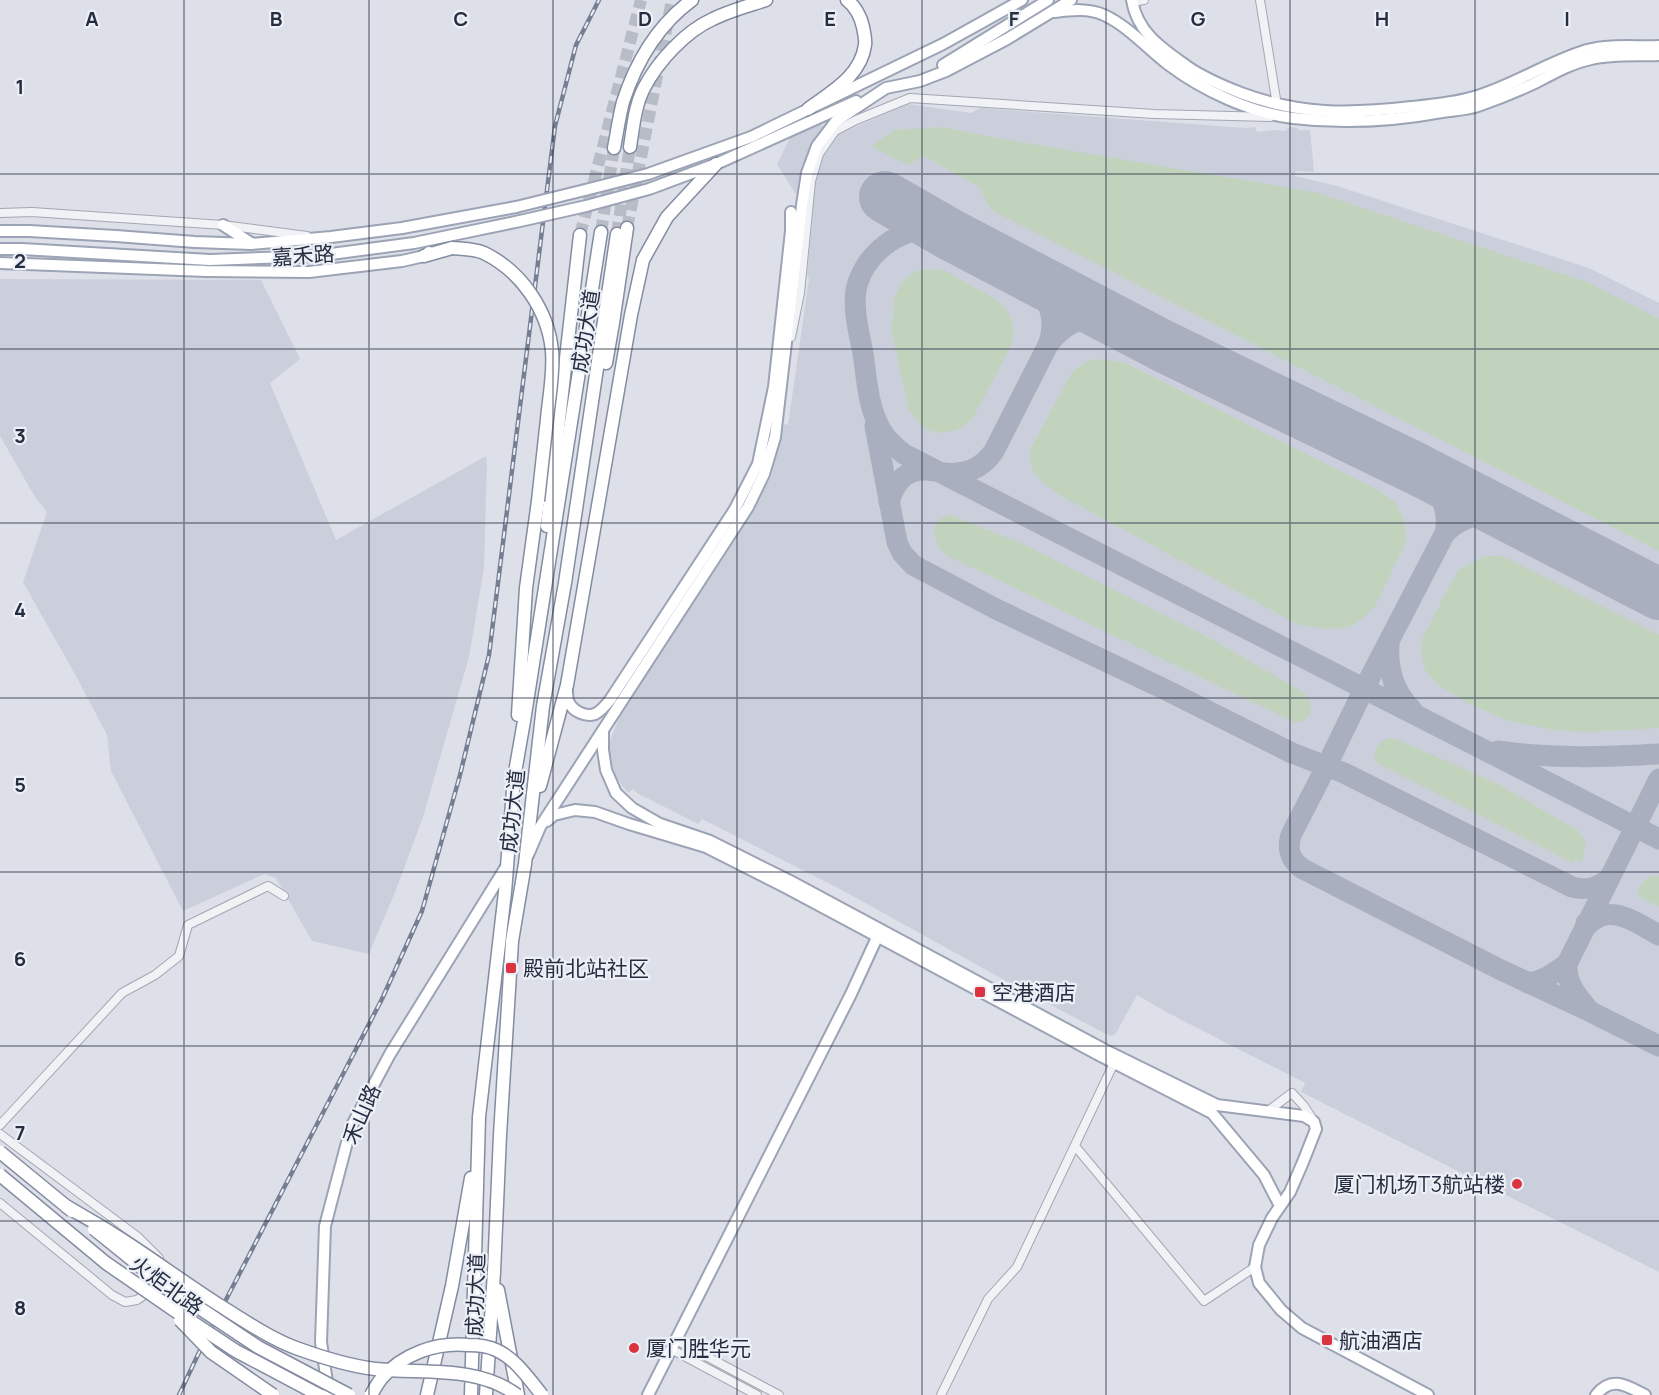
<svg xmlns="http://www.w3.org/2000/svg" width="1659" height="1395" font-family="Manrope,'Noto Sans SC',sans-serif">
	<rect width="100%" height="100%" fill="#dde0e8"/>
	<g fill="#cbcfdb">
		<polygon points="908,104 971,113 980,108 1245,128 1255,127 1257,132 1274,130 1286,131 1288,128 1291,127 1298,128 1298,130 1310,130 1314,172 1296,171 1295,176 1337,186 1589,268 1659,303 1659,1272 1301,1092 1305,1083 1168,1013 1137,995 1116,1033 1112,1036 1108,1035 1028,993 838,888 702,819 698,824 639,794 633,789 628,793 616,777 607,752 609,744 619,718 764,489 771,477 784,424 788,425 809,279 807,275 814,202 795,193 777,164 793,132 814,122 839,134"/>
		<polygon points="0,279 261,280 300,359 270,383 336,540 486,456 487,464 484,567 469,657 423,817 396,890 369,954 312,941 276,878 264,874 183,911 111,771 107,735 76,676 23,582 47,512 35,497 0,436"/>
	</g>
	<g fill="#c1d3bd">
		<polygon points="944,127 985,136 1314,192 1587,282 1659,319 1659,551 991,210 979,187 924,156 908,165 871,146 895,130"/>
		<path d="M919,270C927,270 936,269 943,271C952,273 961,280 968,284C996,299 1021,309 1011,346L974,416L966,425L954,431L937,433L923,427L909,411L892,333L894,298L903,280Z"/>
		<path d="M1096,359L1123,362L1380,491L1396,503L1404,520L1406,542L1375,606L1363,618L1350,627L1326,629L1299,625L1058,494C1039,480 1030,475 1030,450L1072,372L1084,363Z"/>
		<path d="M951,515L1027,546L1211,639L1305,693L1310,701L1311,713L1305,720L1296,723L944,554C933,537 927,520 951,515Z"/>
		<polygon points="1485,556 1501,556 1511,560 1659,635 1659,728 1585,732 1554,730 1509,721 1465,702 1437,684 1425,670 1421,653 1422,639 1458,570"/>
		<path d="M1387,738L1399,740L1498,784L1577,830C1589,842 1586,847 1581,862L1576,859L1573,863L1375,762C1373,749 1377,745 1387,738Z"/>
		<path d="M1653,875L1659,876V907L1638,896C1639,885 1643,879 1653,875Z"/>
	</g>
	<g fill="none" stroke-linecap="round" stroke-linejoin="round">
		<g stroke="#a9afbe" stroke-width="21">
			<path d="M1163,346C1120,324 1088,297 1049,343C1065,292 1015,267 978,248C965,242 951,232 936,230C900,225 863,255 856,290C853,310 859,333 863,353C867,380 868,413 885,436C890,443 897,448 904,454L1659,839"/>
			<path d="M875,426L897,542L902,553L913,565L996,609L1162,688L1292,753L1344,773L1572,887C1586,891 1597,888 1609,879"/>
			<path d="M1417,469C1436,485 1451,507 1445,533C1461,517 1483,511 1505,514"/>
			<path d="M942,473C964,475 981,470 994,451L1049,343"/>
			<path d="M889,502C896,479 909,466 934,471"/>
			<path d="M1445,533L1364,689L1326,767L1292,833C1286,847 1290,861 1303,869L1499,969L1589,1011L1659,1046"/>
			<path d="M1389,643C1387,668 1393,691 1412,710"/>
			<path d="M1498,751C1551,759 1606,757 1659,754"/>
			<path d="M1586,923V926C1590,923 1594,919 1599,917C1618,908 1642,926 1659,935"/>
			<polyline points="1567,964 1659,779"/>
			<path d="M1528,983C1544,981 1554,973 1567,964C1566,983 1576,995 1588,1009"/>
		</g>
		<polyline stroke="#a9afbe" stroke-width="52" points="885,197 951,235 1163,346 1417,469 1659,594"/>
		<g stroke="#b8bcc6" stroke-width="12" stroke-dasharray="12 6" stroke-linecap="butt">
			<polyline points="627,228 672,0"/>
			<polyline points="601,232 614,148"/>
			<polyline points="617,234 630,147"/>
			<polyline points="580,235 641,0"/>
		</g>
		<defs>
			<g id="minor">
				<polyline points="1260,0 1277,105"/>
				<polyline points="1132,2 1144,0"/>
				<polyline points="0,213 32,212 223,225 307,236"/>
				<polyline points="791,337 800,293 811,181 819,154 835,131 856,120 910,98 1154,114 1270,117"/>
				<polyline points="1268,1111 1292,1093 1304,1106 1313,1120"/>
				<polyline points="0,1125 122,993 155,975 179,956 188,925 268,886 284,896"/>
				<polyline points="0,1134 138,1237 159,1258 160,1266"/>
				<polyline points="1075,1146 1204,1301 1255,1267"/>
				<polyline points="0,1203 112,1295 125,1302 137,1300 156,1287 161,1277"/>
				<polyline points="676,1340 779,1395"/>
				<polyline points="671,1349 757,1395"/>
				<polyline points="941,1395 988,1299 1017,1267 1114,1063"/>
			</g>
			<g id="major">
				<path d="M1132,0C1137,33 1163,49 1188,67C1204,78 1223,86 1241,93C1299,115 1350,114 1411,107C1431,105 1454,103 1474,97C1513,86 1547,62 1587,50C1610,44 1636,47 1659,46"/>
				<path d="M1055,12C1071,10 1089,8 1104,15C1128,26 1148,49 1169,65C1202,90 1251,113 1293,118C1343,124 1393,121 1442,112C1454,110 1467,110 1478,106C1498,99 1518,91 1537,82C1554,73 1572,63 1591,59C1613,54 1637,56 1659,55"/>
				<polyline points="943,65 1048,0"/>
				<polyline points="585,190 648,174 751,137 943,44 1022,0"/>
				<polyline points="586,206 649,189 716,164 856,101"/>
				<polyline points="223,225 251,243"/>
				<polyline points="0,231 29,231 116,236 195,242 251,244 331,237 402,228 516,207"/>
				<polyline points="0,249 22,249 210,260 316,256 414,243 520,221"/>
				<polyline points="0,263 206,271 309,272 402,261 424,256 429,252"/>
				<path d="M567,689C567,693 567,699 569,703C574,712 586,717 595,714C601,711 606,705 610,700L735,509L758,464L774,387L791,231V212"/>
				<polyline points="603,730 603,750 606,770 616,793 632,808 660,824 710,841 790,881 1105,1050 1217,1105 1304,1116 1314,1122 1316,1129 1303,1162 1290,1192 1272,1218 1259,1245 1255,1267 1259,1283 1281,1310 1302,1328 1428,1395"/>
				<polyline points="547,821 554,815 575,810 595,812 629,824 706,847 787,888 1101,1056 1212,1113 1264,1175 1280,1206"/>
				<polyline points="528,855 540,827 748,507 764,474 775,437 802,205 807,173 817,146 836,121 886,88 920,81 946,71 1007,39 1071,0"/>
				<polyline points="329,1395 321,1342 325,1226 351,1127 390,1054 506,867"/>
				<polyline points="648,1395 851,994 880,931"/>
				<path d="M1596,1395C1612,1375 1627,1386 1645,1395"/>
			</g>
			<g id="highway">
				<path d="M808,109C831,92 861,76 865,45C866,40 864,33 863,27C861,17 855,6 847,0"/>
				<path d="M630,147C633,128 635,105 644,88C658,61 686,31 713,19C729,11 748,6 766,0"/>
				<path d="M614,148C617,133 619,117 623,102C636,62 658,25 692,0"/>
				<polyline points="424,256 452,248"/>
				<polyline points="606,363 613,323 627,228"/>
				<polyline points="547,526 580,235"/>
				<polyline points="518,715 526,588 538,501"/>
				<polyline points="540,786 567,685 631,315 643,260 667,217 716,164"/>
				<polyline points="498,1290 518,1395"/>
				<polyline points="427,1395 452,1286 471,1178"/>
				<polyline points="471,1395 479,1117 505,892 514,778 524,721 601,232"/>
				<polyline points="486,1395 494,1272 500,1135 512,941 525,864 543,706 565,583 617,234"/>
			</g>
		</defs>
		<use href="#minor" stroke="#a2a7b2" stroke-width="10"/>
		<use href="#major" stroke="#9ba3b5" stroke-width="14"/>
		<use href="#highway" stroke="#838ca0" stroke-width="15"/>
		<use href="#minor" stroke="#f0f2f6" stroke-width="8"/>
		<use href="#major" stroke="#fff" stroke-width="10"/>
		<use href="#highway" stroke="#fff" stroke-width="12"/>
		<defs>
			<polyline id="rail" points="179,1395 203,1344 382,999 422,911 460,775 489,655 555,126 576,45 599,0"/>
		</defs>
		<use href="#rail" stroke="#757e93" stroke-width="4.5"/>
		<use href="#rail" stroke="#eceff6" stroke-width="2" stroke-dasharray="7" stroke-linecap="butt"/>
		<defs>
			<g id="major-bridge">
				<polyline points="516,207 585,190"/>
				<polyline points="520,221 586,206"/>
			</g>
			<g id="highway-bridge">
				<path d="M452,248C462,249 475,249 484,253C521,271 548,310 552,351C554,373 549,397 547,419C544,447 541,474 538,501"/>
				<polyline points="0,1152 72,1211"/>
				<polyline points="0,1175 106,1263 174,1310 236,1351 319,1395"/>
				<path d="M66,1206C81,1215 96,1223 110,1232C146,1254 180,1280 216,1303C240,1318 269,1338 296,1348C321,1357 349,1366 375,1369C422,1374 477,1365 517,1395"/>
				<polyline points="94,1229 156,1279 258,1347 349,1395"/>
				<polyline points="180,1320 211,1352 273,1395"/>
				<path d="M371,1395C374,1390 377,1384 381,1379C402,1354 436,1342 468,1345C477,1345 488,1346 496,1350C515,1358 529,1379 542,1395"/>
			</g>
		</defs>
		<use href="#major-bridge" stroke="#9ba3b5" stroke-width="14" stroke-linecap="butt"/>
		<use href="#highway-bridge" stroke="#838ca0" stroke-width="15" stroke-linecap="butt"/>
		<use href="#major-bridge" stroke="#fff" stroke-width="10"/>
		<use href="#highway-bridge" stroke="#fff" stroke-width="12"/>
	</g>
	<path fill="none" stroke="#252d40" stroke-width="1.5" stroke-opacity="0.55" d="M184,0V1395M369,0V1395M553,0V1395M737,0V1395M922,0V1395M1106,0V1395M1290,0V1395M1475,0V1395M0,174H1659M0,349H1659M0,523H1659M0,698H1659M0,872H1659M0,1046H1659M0,1221H1659"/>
	<g fill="#db3440" stroke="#eceff6" stroke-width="2">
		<rect x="505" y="962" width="12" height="12" rx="3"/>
		<rect x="974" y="986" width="12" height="12" rx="3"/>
		<circle cx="1517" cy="1184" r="6"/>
		<rect x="1321" y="1334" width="12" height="12" rx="3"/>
		<circle cx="634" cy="1348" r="6"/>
	</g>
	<g text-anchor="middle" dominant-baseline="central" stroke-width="4.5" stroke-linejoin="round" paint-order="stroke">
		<g font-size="21" fill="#252d40" stroke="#eceff6">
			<text transform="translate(303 255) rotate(-4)">嘉禾路</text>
			<text transform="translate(585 331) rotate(-81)">成功大道</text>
			<text transform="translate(512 811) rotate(-84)">成功大道</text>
			<text transform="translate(361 1114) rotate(-66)">禾山路</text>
			<text transform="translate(167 1285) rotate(36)">火炬北路</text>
			<text transform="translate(475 1295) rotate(-88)">成功大道</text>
		</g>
		<g font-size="21" fill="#252d40" stroke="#eceff6" text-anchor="start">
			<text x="523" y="968">殿前北站社区</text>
			<text x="992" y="992">空港酒店</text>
			<text x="1505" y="1184" text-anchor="end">厦门机场T3航站楼</text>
			<text x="1339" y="1340">航油酒店</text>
			<text x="646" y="1348">厦门胜华元</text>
		</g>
	</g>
	<g font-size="20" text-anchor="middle" font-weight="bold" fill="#252d40" stroke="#eceff6" stroke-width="4.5" stroke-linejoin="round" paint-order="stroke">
		<text x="92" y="26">A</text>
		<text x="276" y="26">B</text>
		<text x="461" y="26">C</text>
		<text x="645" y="26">D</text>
		<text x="830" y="26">E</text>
		<text x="1014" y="26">F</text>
		<text x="1198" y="26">G</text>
		<text x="1382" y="26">H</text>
		<text x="1567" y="26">I</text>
		<text x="20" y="94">1</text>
		<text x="20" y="268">2</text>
		<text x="20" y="443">3</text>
		<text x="20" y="617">4</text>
		<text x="20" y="792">5</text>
		<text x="20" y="966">6</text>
		<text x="20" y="1140">7</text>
		<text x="20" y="1315">8</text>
	</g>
</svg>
